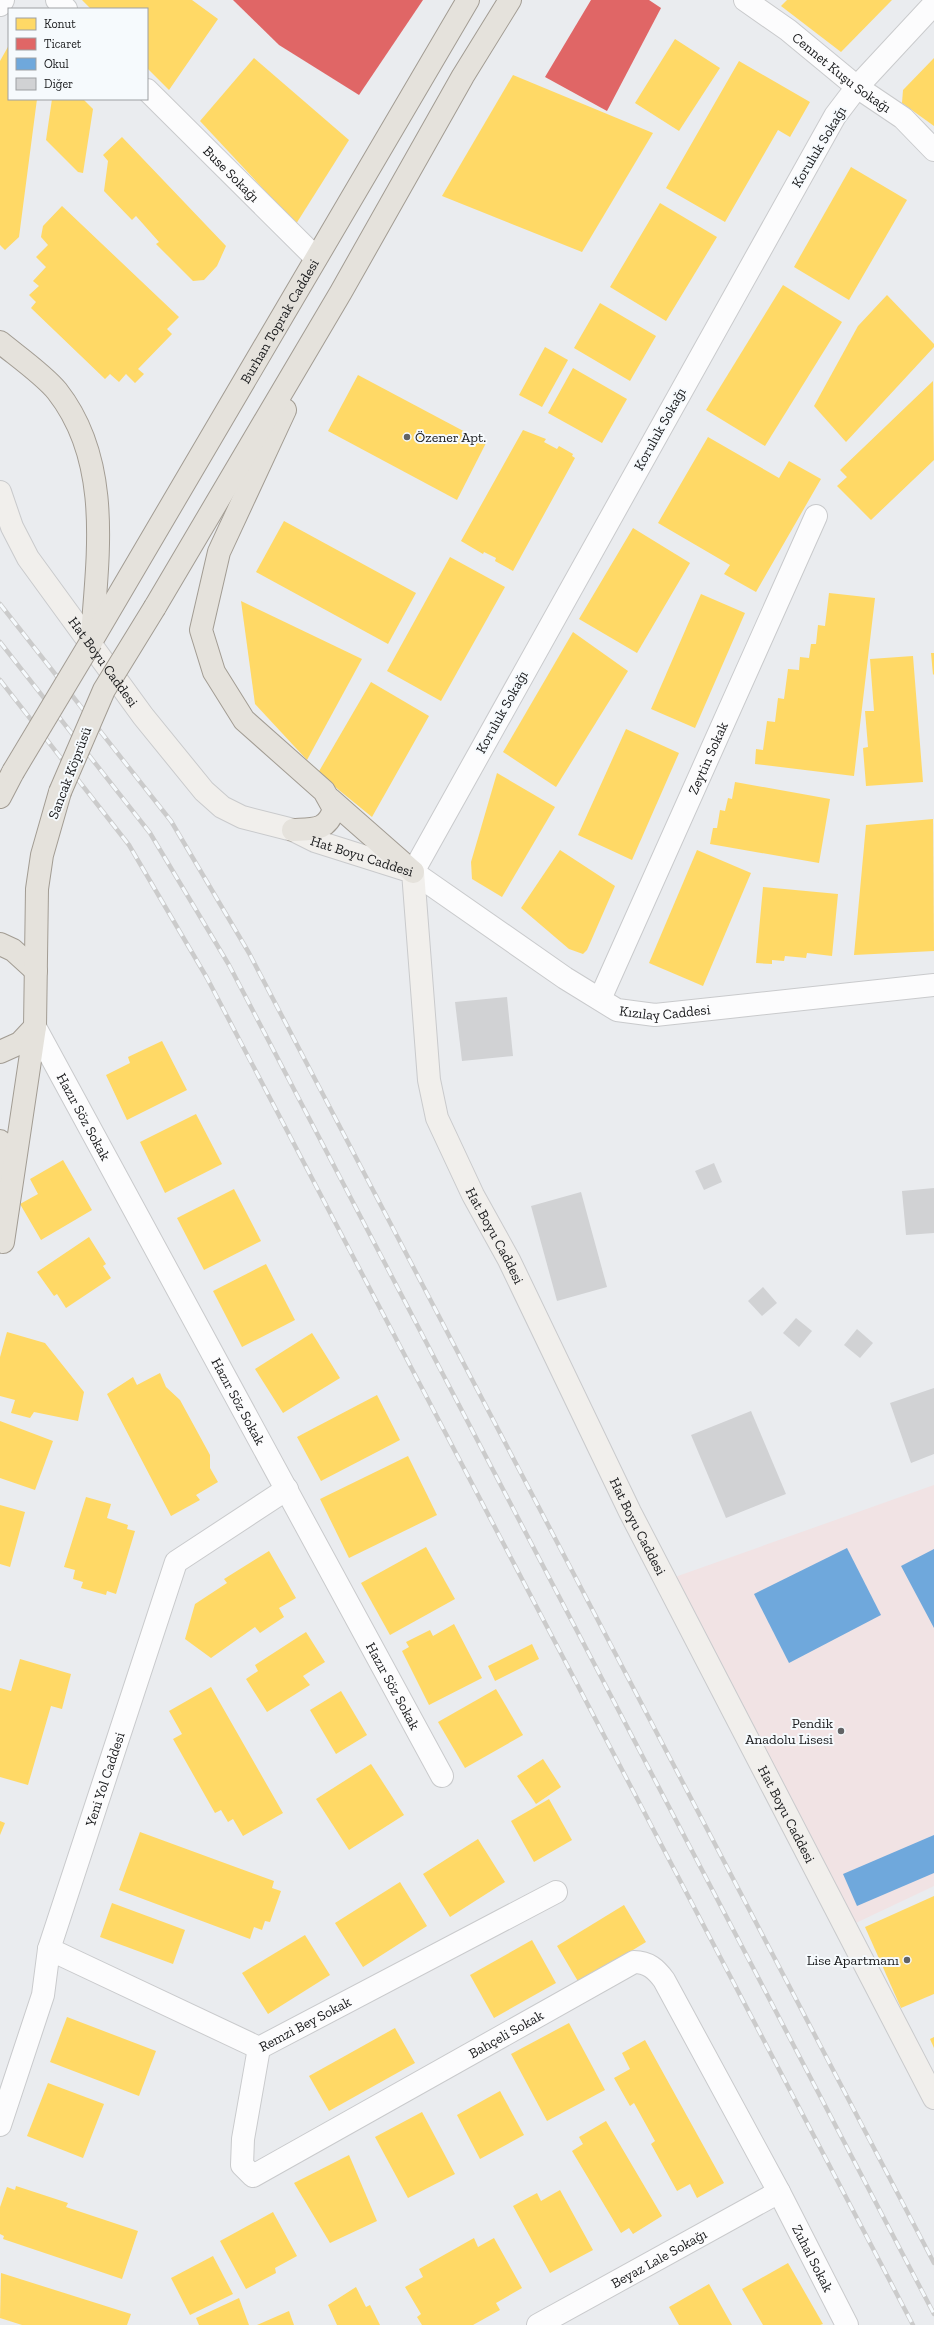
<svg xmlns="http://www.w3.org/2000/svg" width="934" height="2325" font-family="'Zilla Slab',serif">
	<rect width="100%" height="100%" fill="#eaecef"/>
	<polygon fill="#f1e3e4" points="934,1485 934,1886 841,1930 675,1577"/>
	<g fill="#ffd966">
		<polygon points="82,0 192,0 218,19 169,90 147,68 147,9 91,9"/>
		<polygon points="787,0 892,0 841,52 781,6"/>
		<polygon points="675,39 720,68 679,131 635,103"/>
		<polygon points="9,45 9,99 37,99 19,237 5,250 0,245 0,61"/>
		<polygon points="254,58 349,140 296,224 200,121"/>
		<polygon points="934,58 934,126 902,103 903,90"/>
		<polygon points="739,61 810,102 790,137 778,130 725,222 666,188"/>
		<polygon points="513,75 653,133 582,252 442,196"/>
		<polygon points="52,99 83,99 93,109 83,173 78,172 46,140"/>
		<polygon points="122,137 226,246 217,266 204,280 193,281 156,244 159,242 136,216 132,220 104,191 108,161 103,155"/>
		<polygon points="851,167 907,200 849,300 794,267"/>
		<polygon points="660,203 717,237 666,321 610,287"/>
		<polygon points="62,206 179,317 167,329 172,334 138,369 144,374 135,383 126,374 119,382 110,374 105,379 31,308 36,302 29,295 39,286 33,281 46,267 36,257 48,245 41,237 43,226"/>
		<polygon points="783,285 842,322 765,446 706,410"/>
		<polygon points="887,295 934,344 934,347 846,442 814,406 858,326"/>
		<polygon points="600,303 656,336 630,381 574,348"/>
		<polygon points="545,347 568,360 542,407 519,395"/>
		<polygon points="573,368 627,399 602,443 548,413"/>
		<polygon points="358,375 486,443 457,500 328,431"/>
		<polygon points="933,381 934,460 871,520 837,486 847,477 840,470"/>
		<polygon points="523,430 546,439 544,442 557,449 559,446 573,454 572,456 575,458 513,571 495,561 496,558 484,552 483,554 461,541"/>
		<polygon points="708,437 779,478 789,461 821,479 756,592 724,574 730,565 658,523"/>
		<polygon points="284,521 416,593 388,644 256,572"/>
		<polygon points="633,528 690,563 637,653 579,619"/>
		<polygon points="450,557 505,587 441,701 387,671"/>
		<polygon points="829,593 875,598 854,776 755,764 756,749 763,750 767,721 775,722 778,698 784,699 788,669 799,670 800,657 809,658 811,644 816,644 818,625 825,626"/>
		<polygon points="701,594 745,613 695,728 651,709"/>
		<polygon points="241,601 362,659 307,760 255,704"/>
		<polygon points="573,632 628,671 556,787 503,752"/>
		<polygon points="931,653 934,653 934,674 933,675"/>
		<polygon points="913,656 923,782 866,786 863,748 868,747 865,711 874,711 870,659"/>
		<polygon points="371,682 429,716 372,817 318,773"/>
		<polygon points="626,729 679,753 632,860 578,835"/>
		<polygon points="497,773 555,807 502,897 472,879 471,862"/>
		<polygon points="735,782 830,799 819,863 710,844 713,828 717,828 720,810 725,811 728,798 732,799"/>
		<polygon points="933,819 934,951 854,955 866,825"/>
		<polygon points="560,850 615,886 587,950 583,954 569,949 521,908"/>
		<polygon points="697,850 751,873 703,986 649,963"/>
		<polygon points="763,887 838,894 832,956 807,953 806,958 785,956 784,961 772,960 772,964 756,963"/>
		<polygon points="162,1041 187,1090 127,1120 106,1075 130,1063 128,1057"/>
		<polygon points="196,1114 222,1164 165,1193 140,1142"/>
		<polygon points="63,1160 92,1210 41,1240 20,1204 38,1194 30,1179"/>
		<polygon points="234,1189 261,1241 204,1270 177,1218"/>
		<polygon points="89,1237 106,1264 103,1266 111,1278 66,1308 57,1294 54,1296 37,1272"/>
		<polygon points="266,1264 295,1320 242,1347 213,1291"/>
		<polygon points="7,1332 45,1343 84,1392 78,1421 34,1412 30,1418 11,1413 15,1400 0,1396 0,1357"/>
		<polygon points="312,1333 340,1378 283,1413 255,1369"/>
		<polygon points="160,1373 166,1387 180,1400 210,1455 210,1468 218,1482 196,1495 200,1500 171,1516 107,1394 133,1377 137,1385"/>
		<polygon points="377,1395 400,1440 321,1481 297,1437"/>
		<polygon points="0,1421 53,1441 35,1490 0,1478"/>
		<polygon points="408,1456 437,1515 349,1558 320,1499"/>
		<polygon points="86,1497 111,1504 107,1518 128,1525 127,1529 135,1531 116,1594 107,1591 106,1595 81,1588 83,1582 73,1579 75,1570 64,1567"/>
		<polygon points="0,1505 25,1512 10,1567 0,1564"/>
		<polygon points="426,1547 455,1599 390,1635 361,1583"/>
		<polygon points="269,1551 296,1598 279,1608 284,1617 260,1633 255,1627 211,1658 185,1639 195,1604 227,1583 224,1579"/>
		<polygon points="454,1624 482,1678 429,1705 402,1651 409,1647 406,1642 430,1630 433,1636"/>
		<polygon points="306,1632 325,1662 303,1676 310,1685 267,1712 246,1679 258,1671 255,1665"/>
		<polygon points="532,1644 539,1659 495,1681 488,1666"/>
		<polygon points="20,1659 71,1674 62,1709 51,1706 28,1785 0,1777 0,1688 11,1691"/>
		<polygon points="211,1687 283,1813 243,1836 233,1819 228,1822 221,1810 215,1813 173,1739 182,1734 169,1711"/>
		<polygon points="496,1689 523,1735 465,1768 438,1722"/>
		<polygon points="341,1691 367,1735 336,1754 310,1710"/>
		<polygon points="543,1759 561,1787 536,1804 517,1776"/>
		<polygon points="371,1764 404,1815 349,1850 316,1799"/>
		<polygon points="549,1799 572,1840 534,1862 511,1821"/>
		<polygon points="0,1821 5,1823 0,1835"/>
		<polygon points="140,1832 274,1881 272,1888 281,1891 270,1922 265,1921 262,1930 254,1927 250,1939 119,1890"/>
		<polygon points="478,1839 505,1882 450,1917 423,1874"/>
		<polygon points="400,1882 427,1926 363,1967 335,1923"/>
		<polygon points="934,1896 934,1994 901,2008 865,1927"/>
		<polygon points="112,1903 185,1930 173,1964 100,1937"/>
		<polygon points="624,1905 646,1942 579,1983 557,1946"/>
		<polygon points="305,1935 330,1975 268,2014 242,1973"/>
		<polygon points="532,1940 556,1983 494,2018 470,1975"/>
		<polygon points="67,2017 156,2051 139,2096 50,2062"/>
		<polygon points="569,2023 605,2090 547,2121 511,2054"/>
		<polygon points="395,2028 415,2063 329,2111 309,2076"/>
		<polygon points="934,2037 934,2048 930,2039"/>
		<polygon points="645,2040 724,2183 697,2198 690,2184 677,2191 651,2144 655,2141 634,2103 630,2106 614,2078 630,2069 622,2053"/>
		<polygon points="48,2083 104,2104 83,2158 27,2136"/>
		<polygon points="500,2091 524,2135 480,2159 457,2115"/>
		<polygon points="422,2112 455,2174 408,2198 375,2137"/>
		<polygon points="606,2121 662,2216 633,2234 629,2228 621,2233 572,2151 583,2144 579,2137"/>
		<polygon points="349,2155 377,2221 330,2243 294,2183"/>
		<polygon points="16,2186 68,2203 66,2207 138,2231 122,2279 3,2239 4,2236 0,2234 0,2207 7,2187 15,2190"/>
		<polygon points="560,2190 593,2250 550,2273 513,2206 537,2193 541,2201"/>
		<polygon points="273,2212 297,2256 275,2268 276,2273 246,2289 220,2241"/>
		<polygon points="474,2238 478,2247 494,2238 522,2288 496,2303 500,2310 473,2325 422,2325 417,2317 421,2314 405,2287 423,2277 419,2269"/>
		<polygon points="213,2256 233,2294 190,2315 171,2278"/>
		<polygon points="788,2263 823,2324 820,2325 763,2325 742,2289"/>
		<polygon points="1,2273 131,2314 127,2325 22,2325 0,2318"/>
		<polygon points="709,2284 732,2325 679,2325 669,2307"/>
		<polygon points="356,2287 366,2307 370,2305 380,2325 337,2325 328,2305"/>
		<polygon points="239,2298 249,2325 199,2325 196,2318"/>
		<polygon points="289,2311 294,2325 257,2325"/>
	</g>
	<g fill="#e06666">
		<polygon points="233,0 423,0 359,95 279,45"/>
		<polygon points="591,0 649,0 661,8 607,111 545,77"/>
	</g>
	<g fill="#6fa8dc">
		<polygon points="847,1548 881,1615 789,1663 754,1594"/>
		<polygon points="934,1549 934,1628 901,1566"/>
		<polygon points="934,1835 934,1873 857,1906 843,1874"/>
	</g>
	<g fill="#d1d2d4">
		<polygon points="507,997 513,1056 462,1061 455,1002"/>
		<polygon points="714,1163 722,1182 704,1190 695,1171"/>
		<polygon points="934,1188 934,1233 906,1235 902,1191"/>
		<polygon points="581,1192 607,1287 557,1301 531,1206"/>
		<polygon points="763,1287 777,1303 762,1316 748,1301"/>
		<polygon points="796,1318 812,1331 799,1347 783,1333"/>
		<polygon points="857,1329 873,1343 860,1358 844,1345"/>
		<polygon points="934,1388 934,1454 911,1463 890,1403"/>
		<polygon points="751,1411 786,1494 726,1518 691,1435"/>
	</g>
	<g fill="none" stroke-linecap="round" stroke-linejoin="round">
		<defs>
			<g id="street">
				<polyline points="57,0 66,9"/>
				<path id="s1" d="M745,0L788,30L857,87L903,118L934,150"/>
				<path id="s2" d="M934,4L857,87L835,116L413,872L565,978L617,1010L655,1015L934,985"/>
				<polyline points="0,5 3,0"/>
				<path id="s3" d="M147,90L316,258"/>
				<path id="s4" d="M600,999L816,516"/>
				<path id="s5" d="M35,1027L442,1776"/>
				<path id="s6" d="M49,1949L259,2048L556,1892"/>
				<path id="s7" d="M259,2048L243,2139L242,2165L253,2176L634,1962C648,1962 656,1969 664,1980L779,2192L847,2325"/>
				<path id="s8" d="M0,2125L43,1995L49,1949L176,1562L287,1489"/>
				<path id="s9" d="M538,2325L779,2192"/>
			</g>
			<g id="secondary">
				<path id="s10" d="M0,492L12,527L28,558L143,716L204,791L222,807L242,817L293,830L315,841L413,872L429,1080L437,1118L473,1195L509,1260L630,1512L934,2098"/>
			</g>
			<g id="primary">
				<path d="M0,342C17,356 44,375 57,391C112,461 98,554 92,636"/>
				<path d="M285,410L219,552L201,630L214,672L244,720L324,791L334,809C327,831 314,829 293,830"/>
				<polyline points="155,607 341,292 463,76 510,0"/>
				<path id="s11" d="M91,642C218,429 341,213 468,0"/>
				<polyline points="0,797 13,772"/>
				<polyline points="330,799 413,872"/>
				<polyline points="0,944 13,950 36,971"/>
				<polyline points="0,1052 20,1043 35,1027"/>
				<polyline points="0,1141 2,1186"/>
				<polyline points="3,1242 35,1027 37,889 42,855 60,792"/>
			</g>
		</defs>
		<use href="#street" stroke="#c9cacc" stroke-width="24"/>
		<use href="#secondary" stroke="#c9cacc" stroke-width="24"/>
		<use href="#primary" stroke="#a29c93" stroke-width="24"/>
		<use href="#street" stroke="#fcfcfd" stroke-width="22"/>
		<use href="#secondary" stroke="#f1efec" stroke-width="22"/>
		<use href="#primary" stroke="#e5e2dc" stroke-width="22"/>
		<defs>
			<g id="rail">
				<polyline points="0,604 171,821 249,953 934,2263"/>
				<polyline points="0,642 150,833 229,965 934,2314"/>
				<polyline points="0,680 129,845 207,978 913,2325"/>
			</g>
		</defs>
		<use href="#rail" stroke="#cbcbcb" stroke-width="4.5"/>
		<use href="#rail" stroke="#f6fafd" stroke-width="3" stroke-dasharray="9" stroke-linecap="butt"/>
		<defs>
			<g id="primary-bridge">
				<polyline points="13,772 91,642"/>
				<polyline points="60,792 104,690 155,607"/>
			</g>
		</defs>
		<use href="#primary-bridge" stroke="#a29c93" stroke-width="24" stroke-linecap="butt"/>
		<use href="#primary-bridge" stroke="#e5e2dc" stroke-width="22"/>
	</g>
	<g fill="#626365" stroke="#f6fafd" stroke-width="1.5">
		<circle cx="407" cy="437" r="4"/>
		<circle cx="841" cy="1731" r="4"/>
		<circle cx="907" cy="1960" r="4"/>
	</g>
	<g text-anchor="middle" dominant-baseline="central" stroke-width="4" stroke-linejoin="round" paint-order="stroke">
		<g font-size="14" fill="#18191b" stroke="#f6fafd">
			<text stroke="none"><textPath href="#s1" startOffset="121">Cennet Kuşu Sokağı</textPath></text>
			<text transform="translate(819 147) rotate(-59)">Koruluk Sokağı</text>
			<text stroke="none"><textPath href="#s3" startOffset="119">Buse Sokağı</textPath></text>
			<text stroke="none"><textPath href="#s11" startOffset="372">Burhan Toprak Caddesi</textPath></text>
			<text transform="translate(660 429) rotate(-61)">Koruluk Sokağı</text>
			<text stroke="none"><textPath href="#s10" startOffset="200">Hat Boyu Caddesi</textPath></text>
			<text transform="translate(502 712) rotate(-61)">Koruluk Sokağı</text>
			<text stroke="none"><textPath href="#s4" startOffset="264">Zeytin Sokak</textPath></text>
			<text transform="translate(70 773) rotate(-69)">Sancak Köprüsü</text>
			<text stroke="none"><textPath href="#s10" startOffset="537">Hat Boyu Caddesi</textPath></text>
			<text stroke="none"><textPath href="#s2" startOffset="1310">Kızılay Caddesi</textPath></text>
			<text stroke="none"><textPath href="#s5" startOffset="102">Hazır Söz Sokak</textPath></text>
			<text stroke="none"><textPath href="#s10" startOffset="969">Hat Boyu Caddesi</textPath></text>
			<text stroke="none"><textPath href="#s5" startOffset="426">Hazır Söz Sokak</textPath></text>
			<text stroke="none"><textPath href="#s10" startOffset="1293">Hat Boyu Caddesi</textPath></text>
			<text stroke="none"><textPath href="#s5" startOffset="750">Hazır Söz Sokak</textPath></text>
			<text stroke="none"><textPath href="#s8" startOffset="362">Yeni Yol Caddesi</textPath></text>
			<text stroke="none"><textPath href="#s10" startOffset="1617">Hat Boyu Caddesi</textPath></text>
			<text stroke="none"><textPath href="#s6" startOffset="284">Remzi Bey Sokak</textPath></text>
			<text stroke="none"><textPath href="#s7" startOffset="424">Bahçeli Sokak</textPath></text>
			<text stroke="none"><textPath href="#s9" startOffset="138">Beyaz Lale Sokağı</textPath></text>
			<text stroke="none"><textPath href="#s7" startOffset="923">Zuhal Sokak</textPath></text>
		</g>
		<g font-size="14" fill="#18191b" stroke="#f6fafd" text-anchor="end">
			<text x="415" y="437" text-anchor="start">Özener Apt.</text>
			<text x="833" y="1723">Pendik<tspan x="833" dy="16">Anadolu Lisesi</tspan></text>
			<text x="899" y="1960">Lise Apartmanı</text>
		</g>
	</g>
	<rect x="8" y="8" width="140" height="92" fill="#f6fafd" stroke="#9da0a3"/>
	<rect x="16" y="18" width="20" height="12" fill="#ffd966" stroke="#9da0a3"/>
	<text x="44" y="28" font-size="12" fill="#18191b">Konut</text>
	<rect x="16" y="38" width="20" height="12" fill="#e06666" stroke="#9da0a3"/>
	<text x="44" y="48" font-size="12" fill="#18191b">Ticaret</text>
	<rect x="16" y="58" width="20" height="12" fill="#6fa8dc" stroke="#9da0a3"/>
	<text x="44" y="68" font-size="12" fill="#18191b">Okul</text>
	<rect x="16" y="78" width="20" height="12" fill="#d1d2d4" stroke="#9da0a3"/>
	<text x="44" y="88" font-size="12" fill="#18191b">Diğer</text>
</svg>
